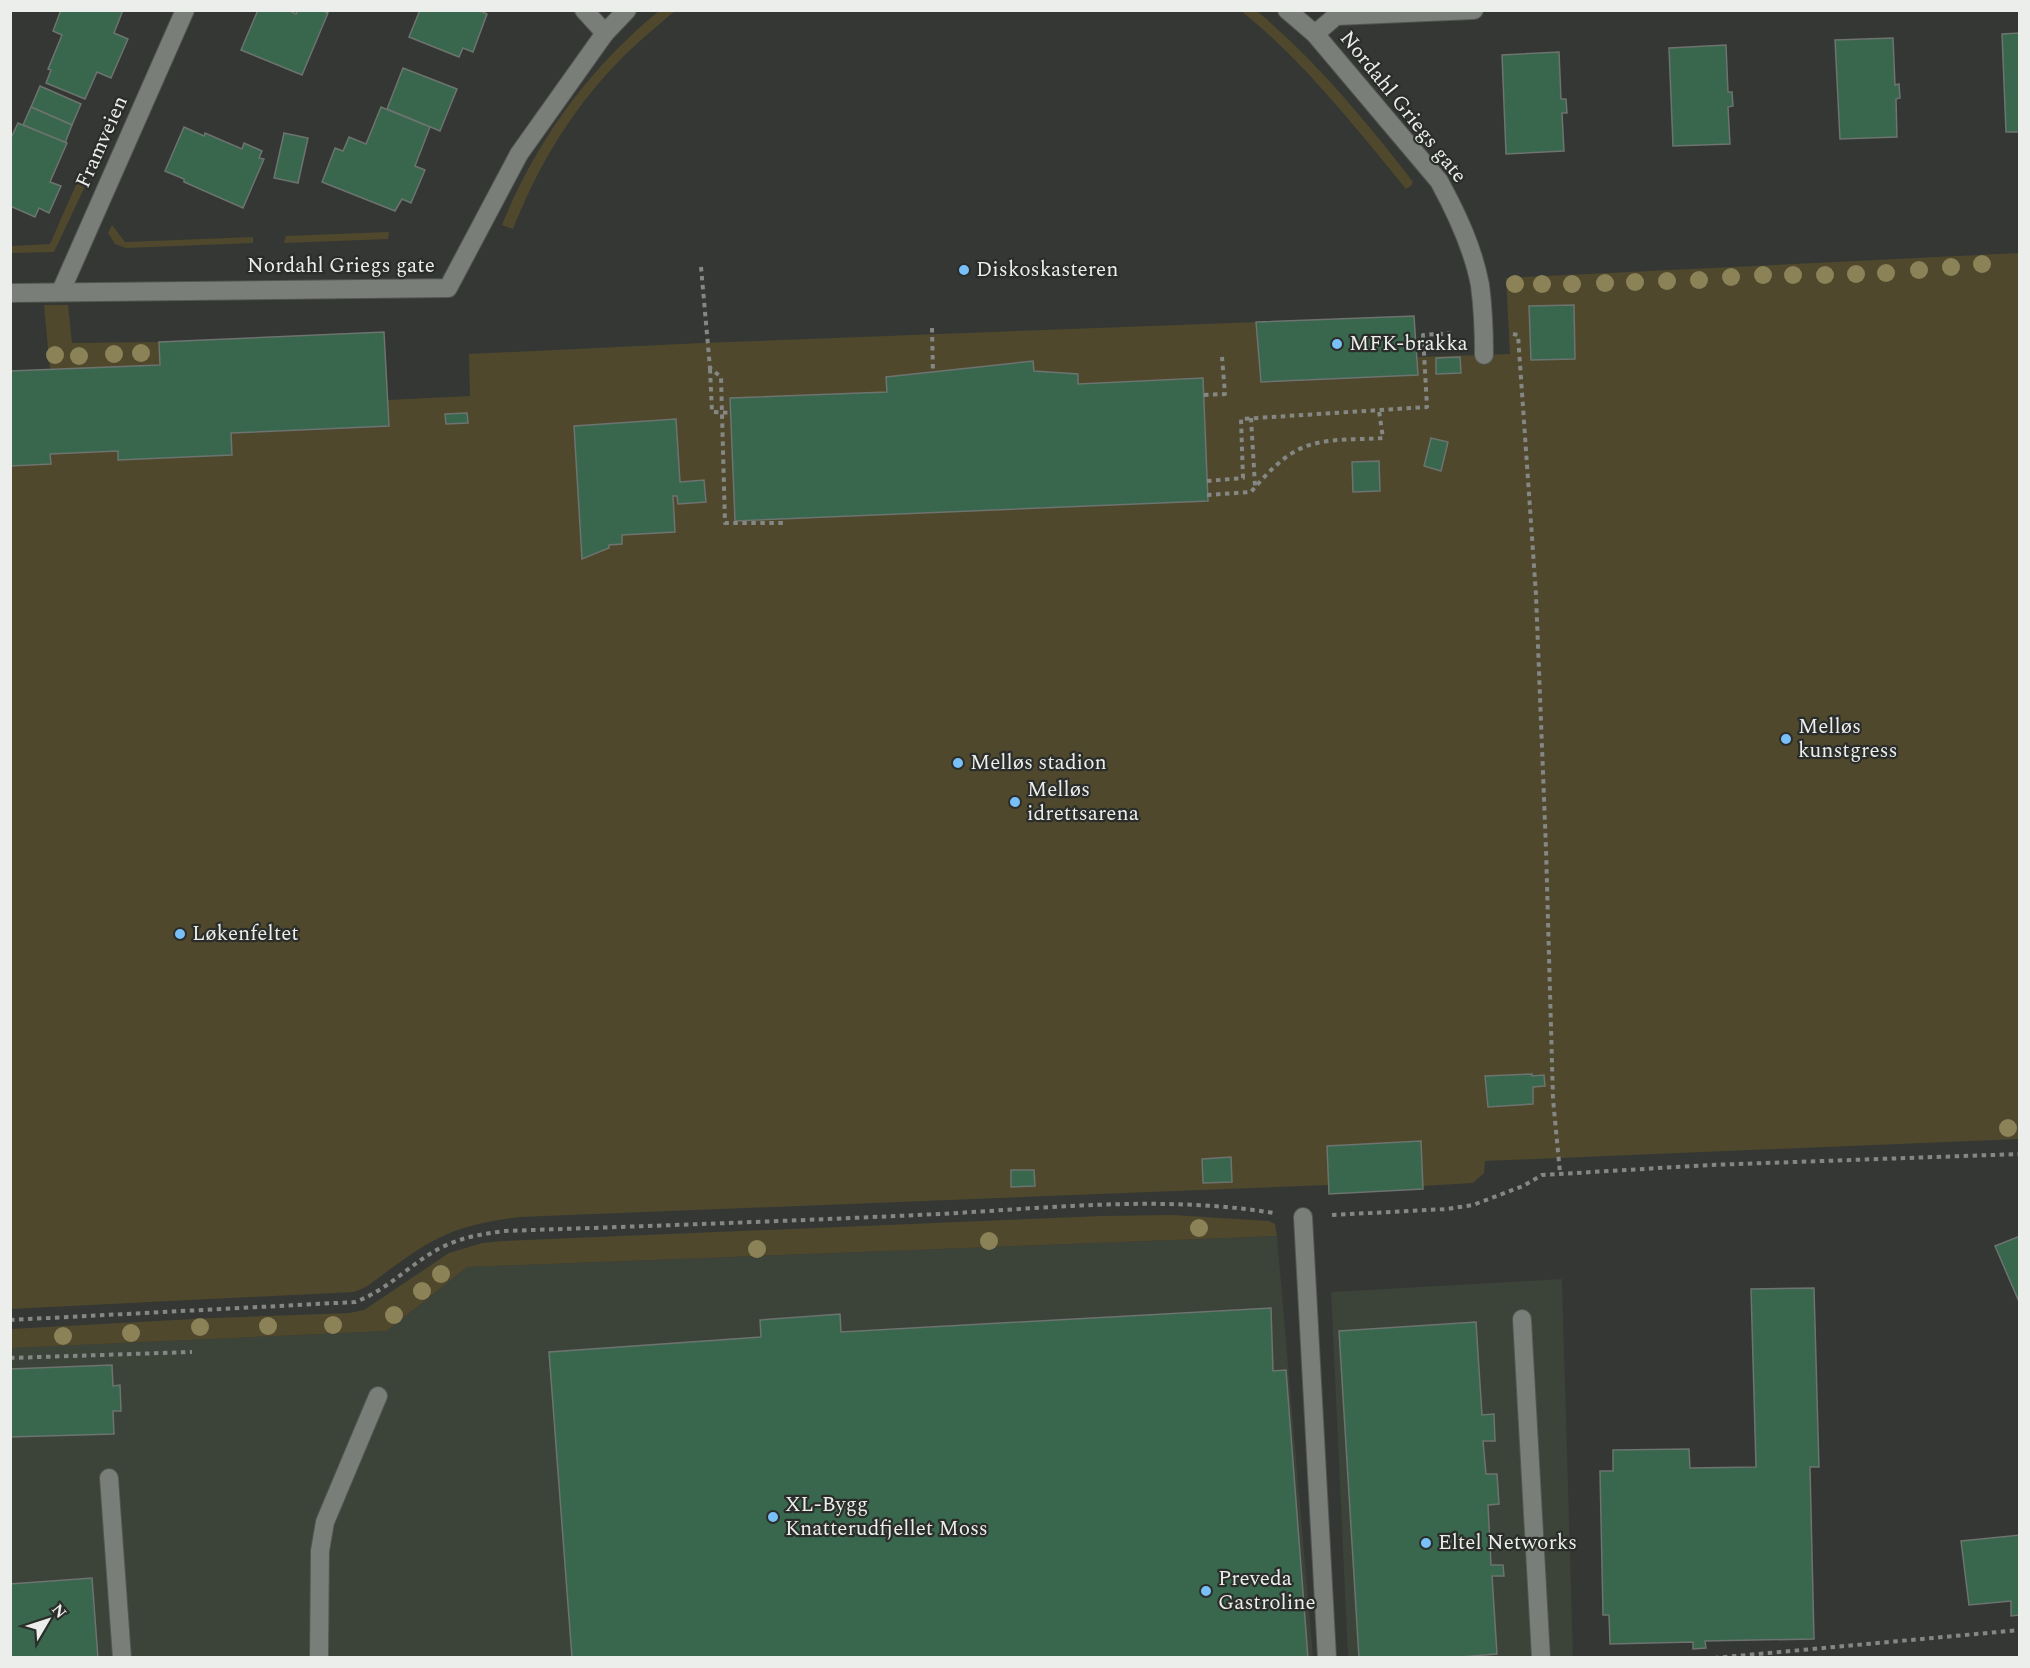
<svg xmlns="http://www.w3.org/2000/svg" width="2030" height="1668" font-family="Spectral,serif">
	<rect width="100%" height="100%" fill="#343733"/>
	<g fill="#3c4339">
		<polygon points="1277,1236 1313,1657 11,1657 10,1348 387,1331 467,1267"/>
		<polygon points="1562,1279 1573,1657 1348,1657 1331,1292"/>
	</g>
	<g fill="#4f482d">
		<path d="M659,11H675C651,31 626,52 605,76C565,121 535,173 513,229L502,225C535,142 590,67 659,11Z"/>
		<path d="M1241,11H1257C1316,61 1366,121 1413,182L1411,186L1406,189C1356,128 1302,59 1241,11Z"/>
		<polygon points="79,178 87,182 54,252 11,253 11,246 50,244"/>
		<polygon points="112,225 125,242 253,237 253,243 126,248 115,244 108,233"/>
		<polygon points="389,232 388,239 284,243 286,236"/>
		<path d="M2019,253V1139L1485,1161L1484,1173L1473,1183L1423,1186V1189L1329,1194L1328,1185L520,1217C495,1220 467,1225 443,1236C416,1248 390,1270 366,1287L354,1292L11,1309L10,466L50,464V454L118,451V459L232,454L231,433L388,426V400L470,396L469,354L702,343L1414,316L1417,357L1510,354L1506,278Z"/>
		<polygon points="44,305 68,305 72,343 159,342 160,365 50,370"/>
		<polygon points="1172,1215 1269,1221 1275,1224 1277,1236 467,1267 387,1331 11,1348 11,1329 212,1318 349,1313 364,1310 449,1253 482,1243 503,1241 1101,1216"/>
	</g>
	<g fill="#39674e" stroke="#6d736f" stroke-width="1.5">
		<polygon points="61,10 123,10 114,33 128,39 111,78 97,72 85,99 46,83 51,70 48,69 62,35 53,31"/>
		<polygon points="258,10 288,10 296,14 298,10 321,10 328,13 302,75 241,50"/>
		<polygon points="420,10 479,10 487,14 473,52 463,48 459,57 409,37"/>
		<polygon points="2020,33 2020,132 2006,132 2002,34"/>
		<polygon points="1893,38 1895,85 1899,84 1900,98 1896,99 1897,137 1840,139 1835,40"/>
		<polygon points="1726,45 1728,92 1732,92 1733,106 1728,107 1730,144 1673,146 1669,48"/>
		<polygon points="1559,52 1561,99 1566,99 1567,113 1562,113 1564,151 1506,154 1502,55"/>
		<polygon points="403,68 457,89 440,131 387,109"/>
		<polygon points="40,86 81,104 72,125 31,107"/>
		<polygon points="31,107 72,125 65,143 23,125"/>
		<polygon points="381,107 430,127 415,166 425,170 411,203 402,199 395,211 322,182 335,148 343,151 349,137 366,144"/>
		<polygon points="18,123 67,143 50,182 61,186 49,213 39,208 35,217 10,206 10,140"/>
		<polygon points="184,127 204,136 205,133 242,149 244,143 262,151 259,158 264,159 243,208 184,182 184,179 165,171"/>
		<polygon points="284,133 308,138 298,183 274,178"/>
		<polygon points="1574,305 1575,359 1531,360 1529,306"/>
		<polygon points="1414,316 1418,375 1261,382 1256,322"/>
		<polygon points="384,332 389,426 231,433 232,455 118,460 118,451 50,454 51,464 10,466 10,371 160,365 159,342"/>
		<polygon points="1460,357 1461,373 1436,374 1436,358"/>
		<polygon points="1033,361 1034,371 1078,374 1078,384 1203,378 1208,501 735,521 730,398 887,392 886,377"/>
		<polygon points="467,413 468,423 446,424 445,414"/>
		<polygon points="676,419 680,482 704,480 706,502 678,504 677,496 673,496 675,532 622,535 622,544 609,545 609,548 582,559 574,426"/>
		<polygon points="1431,438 1448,442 1441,471 1424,466"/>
		<polygon points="1379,461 1380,491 1353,492 1352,462"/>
		<polygon points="1532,1074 1532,1076 1544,1075 1545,1086 1533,1087 1533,1104 1488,1107 1485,1076"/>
		<polygon points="1421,1141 1423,1189 1329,1194 1327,1146"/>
		<polygon points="1231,1157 1232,1182 1203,1183 1202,1159"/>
		<polygon points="1011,1170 1034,1170 1035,1186 1011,1187"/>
		<polygon points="2020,1236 2020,1304 1995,1246"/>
		<polygon points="1814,1288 1819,1467 1810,1467 1814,1639 1705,1641 1706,1648 1693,1649 1693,1642 1610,1644 1609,1615 1603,1615 1600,1471 1613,1471 1613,1450 1689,1449 1690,1468 1756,1467 1751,1289"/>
		<polygon points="1271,1308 1273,1371 1286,1370 1308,1658 572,1658 549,1352 761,1337 760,1320 840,1314 841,1332"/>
		<polygon points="1476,1322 1482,1415 1494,1414 1495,1441 1483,1441 1486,1474 1497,1474 1499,1504 1488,1505 1491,1565 1503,1565 1504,1576 1492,1576 1497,1654 1448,1658 1359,1658 1339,1331"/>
		<polygon points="112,1365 113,1386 120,1385 121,1411 113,1411 114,1434 10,1437 10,1369"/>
		<polygon points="2020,1535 2020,1615 2011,1616 2011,1601 1969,1605 1961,1541"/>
		<polygon points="92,1578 98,1658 10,1658 10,1584"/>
	</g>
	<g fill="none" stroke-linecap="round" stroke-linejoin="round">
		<defs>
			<g id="minor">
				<polyline points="584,10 605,33"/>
				<path d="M1287,10L1315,34L1439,181C1457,214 1473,248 1480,285C1483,308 1484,332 1484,355"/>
				<polyline points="1315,34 1336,16 1474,10"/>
				<polyline points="61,291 185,10"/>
				<polyline points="10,293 448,288 519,154 605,33 627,10"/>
				<polyline points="1303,1217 1327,1658"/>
				<polyline points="1522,1319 1541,1658"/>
				<polyline points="109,1478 122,1658"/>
				<polyline points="319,1658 320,1551 325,1522 378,1396"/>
			</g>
		</defs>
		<use href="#minor" stroke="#525551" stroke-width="20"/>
		<g stroke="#848784" stroke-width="4" stroke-dasharray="4.5 4.5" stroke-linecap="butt">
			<polyline points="701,267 710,368 721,377 725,523 783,523"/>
			<polyline points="932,328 933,373"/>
			<polyline points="1513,334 1518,335 1536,595 1546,849 1553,1099 1560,1173"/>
			<polyline points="710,369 712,412 730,413"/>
			<polyline points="1204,395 1225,394 1222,357"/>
			<polyline points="1251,418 1255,486"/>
			<polyline points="1207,481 1243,478 1241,419 1427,407 1423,335 1455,333"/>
			<path d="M1207,495L1251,492C1267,473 1288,450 1313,444C1335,438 1360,440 1383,438L1379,411"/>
			<polyline points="1332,1215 1447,1209 1473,1205 1523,1186 1542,1175 1710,1165 2020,1154"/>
			<path d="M10,1320L355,1302C391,1289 415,1258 449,1244C467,1236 485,1234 504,1231C649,1226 794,1221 939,1214C1050,1208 1163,1195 1274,1213"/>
			<polyline points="10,1358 192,1352"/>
			<polyline points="1714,1658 2020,1630"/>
		</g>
		<use href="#minor" stroke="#7a7e79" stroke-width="18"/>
	</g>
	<g fill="#8b8258">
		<circle cx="1982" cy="264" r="9"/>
		<circle cx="1951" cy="267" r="9"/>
		<circle cx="1919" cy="270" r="9"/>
		<circle cx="1886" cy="273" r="9"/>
		<circle cx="1856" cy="274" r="9"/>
		<circle cx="1763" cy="275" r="9"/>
		<circle cx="1793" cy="275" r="9"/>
		<circle cx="1825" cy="275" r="9"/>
		<circle cx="1731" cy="277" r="9"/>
		<circle cx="1699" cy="280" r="9"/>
		<circle cx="1667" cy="281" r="9"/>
		<circle cx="1635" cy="282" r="9"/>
		<circle cx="1605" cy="283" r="9"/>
		<circle cx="1515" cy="284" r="9"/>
		<circle cx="1542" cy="284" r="9"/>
		<circle cx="1572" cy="284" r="9"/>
		<circle cx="141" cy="353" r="9"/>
		<circle cx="114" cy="354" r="9"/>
		<circle cx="55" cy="355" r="9"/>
		<circle cx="79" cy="356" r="9"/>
		<circle cx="2008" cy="1128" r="9"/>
		<circle cx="1199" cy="1228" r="9"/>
		<circle cx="989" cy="1241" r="9"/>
		<circle cx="757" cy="1249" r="9"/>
		<circle cx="441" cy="1274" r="9"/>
		<circle cx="422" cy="1291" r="9"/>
		<circle cx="394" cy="1315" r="9"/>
		<circle cx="333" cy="1325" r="9"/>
		<circle cx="268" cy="1326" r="9"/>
		<circle cx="200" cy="1327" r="9"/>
		<circle cx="131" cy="1333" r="9"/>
		<circle cx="63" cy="1336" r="9"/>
	</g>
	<g fill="#79bff8" stroke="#2a2d29" stroke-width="2">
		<circle cx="964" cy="270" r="6"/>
		<circle cx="1337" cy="344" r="6"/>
		<circle cx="1786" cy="739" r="6"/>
		<circle cx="958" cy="763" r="6"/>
		<circle cx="1015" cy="802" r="6"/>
		<circle cx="180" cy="934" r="6"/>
		<circle cx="773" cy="1517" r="6"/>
		<circle cx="1426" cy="1543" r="6"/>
		<circle cx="1206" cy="1591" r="6"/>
	</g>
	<g text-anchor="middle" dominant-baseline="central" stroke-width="4.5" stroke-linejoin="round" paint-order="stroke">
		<g font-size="21" fill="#ebeeeb" stroke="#2a2d29">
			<text transform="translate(1403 107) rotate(51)">Nordahl Griegs gate</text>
			<text transform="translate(102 142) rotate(-66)">Framveien</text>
			<text x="341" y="266">Nordahl Griegs gate</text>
		</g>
		<g font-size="21" fill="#ebeeeb" stroke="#2a2d29" text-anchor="start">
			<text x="976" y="270">Diskoskasteren</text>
			<text x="1349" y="344">MFK-brakka</text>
			<text x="1798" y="727">Melløs<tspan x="1798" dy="24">kunstgress</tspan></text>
			<text x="970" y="763">Melløs stadion</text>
			<text x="1027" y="790">Melløs<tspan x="1027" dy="24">idrettsarena</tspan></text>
			<text x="192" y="934">Løkenfeltet</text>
			<text x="785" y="1505">XL-Bygg<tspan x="785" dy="24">Knatterudfjellet Moss</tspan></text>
			<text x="1438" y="1543">Eltel Networks</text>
			<text x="1218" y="1579">Preveda<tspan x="1218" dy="24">Gastroline</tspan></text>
		</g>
	</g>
	<rect width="2030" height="1668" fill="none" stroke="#ebeeeb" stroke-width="24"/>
	<g transform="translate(48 1620) rotate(51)" stroke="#2a2d29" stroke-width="4.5" paint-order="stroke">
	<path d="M0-4.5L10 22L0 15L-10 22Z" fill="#ebeeeb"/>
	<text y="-9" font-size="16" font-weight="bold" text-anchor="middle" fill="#ebeeeb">N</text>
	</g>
</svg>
